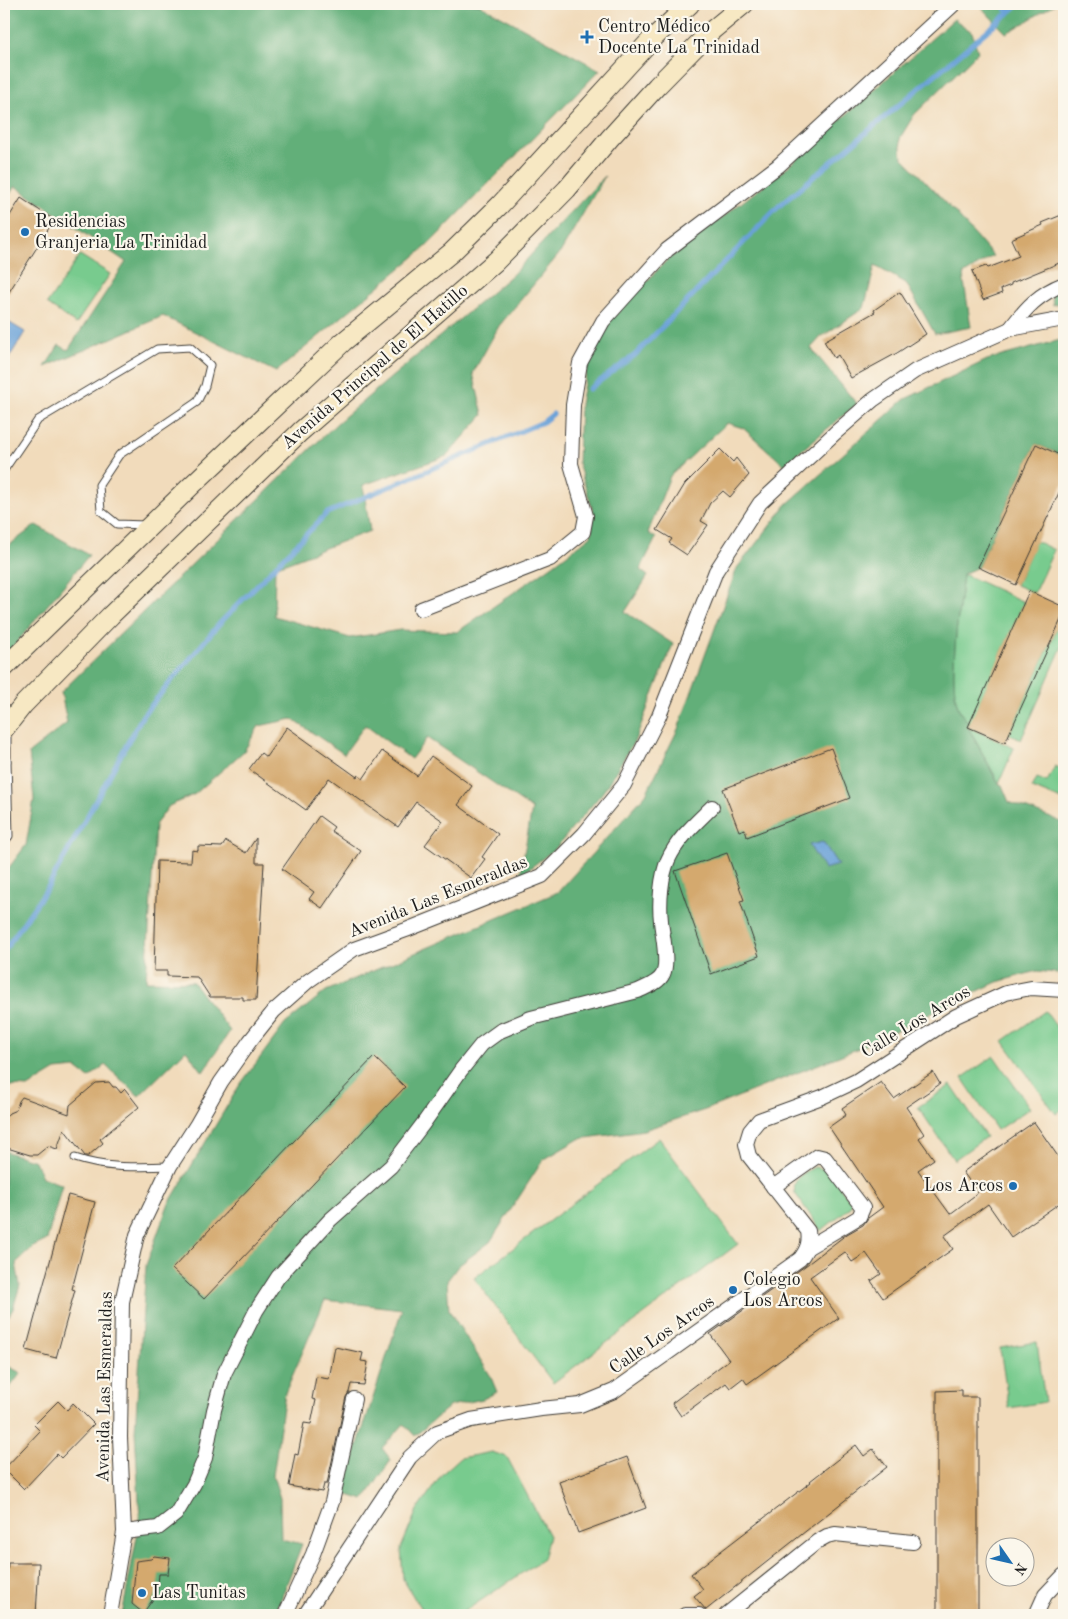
<svg xmlns="http://www.w3.org/2000/svg" width="1068" height="1619" font-family="'Old Standard TT',serif">
	<rect width="100%" height="100%" fill="#fbf7ec"/>
	<filter id="ink" filterUnits="userSpaceOnUse"><feTurbulence type="fractalNoise" baseFrequency=".02" numOctaves="2"/><feDisplacementMap in="SourceGraphic" scale="10" xChannelSelector="R" yChannelSelector="G"/><feConvolveMatrix kernelMatrix="1 2 1 2 8 2 1 2 1" color-interpolation-filters="sRGB"/></filter>
	<filter id="wash" filterUnits="userSpaceOnUse"><feTurbulence type="fractalNoise" baseFrequency=".0096" numOctaves="4" result="noise"/><feDisplacementMap in="SourceGraphic" scale="20" xChannelSelector="R" yChannelSelector="G"/><feGaussianBlur stdDeviation="1.12" result="paint"/><feColorMatrix in="noise" values="0 0 0 0 0 0 0 0 0 0 0 0 0 0 0 0 0 1.4 0 .05"/><feComposite in="paint" operator="in"/></filter>
	<g filter="url(#wash)">
		<rect width="100%" height="100%" fill="#f1dbbb"/>
		<g fill="#78cb8e" stroke="#4a7455">
			<polygon points="80,255 110,274 76,324 47,304"/>
			<polygon points="1036,541 1054,550 1034,593 1016,585"/>
			<path d="M963,574L1024,602L970,724C967,720 962,716 960,712C946,685 960,606 963,574Z"/>
			<polygon points="1064,613 1064,642 1021,740 1009,734"/>
			<polygon points="968,727 1014,748 999,783"/>
			<polygon points="1055,766 1064,770 1064,801 1032,788 1037,778 1047,782"/>
			<polygon points="1045,1011 1064,1037 1064,1108 1056,1114 1003,1041"/>
			<polygon points="994,1056 1030,1108 997,1130 962,1078"/>
			<polygon points="951,1085 986,1137 954,1160 918,1107"/>
			<polygon points="659,1138 738,1244 553,1383 474,1278"/>
			<path d="M815,1167L827,1170L852,1203L849,1208L821,1231L795,1193C792,1178 803,1173 815,1167Z"/>
			<polygon points="1037,1342 1045,1402 1009,1408 1000,1348"/>
			<polygon points="492,1452 507,1457 549,1536 543,1559 459,1615 430,1615 419,1606 403,1579 401,1548 417,1510 443,1473 460,1458"/>
		</g>
		<g fill="#62af79" stroke="#3f664a">
			<polygon points="4,4 479,4 600,70 427,246 276,372 163,316 45,367 59,345 68,350 126,262 15,186 4,203"/>
			<polygon points="978,4 1055,4 1014,29 1006,33"/>
			<polygon points="954,19 972,32 978,52 914,115 900,138 902,157 952,209 993,256 963,275 971,327 935,334 906,283 875,266 864,308 821,337 811,348 857,404 784,465 743,428 727,423 670,476 648,533 656,538 640,570 648,576 625,612 673,644 635,740 603,792 556,848 520,876 532,809 427,738 411,759 365,725 344,754 292,719 259,726 244,751 195,794 169,806 155,825 146,981 193,982 230,1031 203,1072 186,1050 139,1096 105,1065 89,1078 76,1068 56,1070 28,1087 9,1086 4,1100 4,874 26,845 34,799 29,753 67,723 61,692 336,424 512,275 605,176 560,253 499,326 473,373 483,415 447,456 363,485 370,531 275,567 274,616 350,638 400,630 457,632 553,565 591,536 594,514 578,463 580,404 588,363 611,319 666,261 785,169"/>
			<polygon points="1064,284 1064,302 1053,305 1051,289"/>
			<path d="M1064,339V449L1058,454L1036,444L978,567L963,574C960,606 946,685 960,712C962,716 967,720 970,724L968,727L998,783L1002,785L1009,802L1064,823V974L1037,971L997,982L859,1048L705,1110L644,1130L579,1139L543,1160L490,1242L458,1266L447,1281L449,1310L490,1375L497,1392L483,1399L450,1406L415,1436L404,1424L382,1448L391,1460L364,1500L342,1493L402,1309L325,1300L285,1393L273,1476L280,1498L281,1539L302,1544L275,1615H122L140,1520L135,1431L146,1265L168,1205L239,1086L285,1024L326,991L558,892L646,794L678,729L737,568L786,505L905,399L987,360Z"/>
			<polygon points="36,525 89,555 4,658 4,549"/>
			<polygon points="4,1151 35,1161 42,1177 62,1185 47,1240 33,1247 16,1263 20,1285 13,1309 4,1323"/>
			<polygon points="4,1364 21,1373 4,1395"/>
			<polygon points="8,1563 5,1615 4,1615 4,1565"/>
		</g>
		<g fill="#6aa2d8" stroke="#435f7a">
			<polygon points="5,320 25,332 4,366 4,322"/>
			<polygon points="823,842 838,865 824,869 809,845"/>
		</g>
		<g fill="none" stroke-linecap="round" stroke-linejoin="round">
			<g stroke="#6aa2d8" stroke-width="5">
				<polyline points="1005,4 1008,14"/>
				<polyline points="589,389 635,355 779,206 1019,4"/>
				<polyline points="4,951 48,887 143,715 219,624 327,513 543,422 553,414"/>
			</g>
		</g>
		<g id="blocks">
			<g fill="#d4a96e">
				<polygon points="21,198 54,220 4,300 4,225"/>
				<polygon points="1064,214 1064,261 1011,283 1011,285 1001,289 1002,293 983,300 972,271 986,266 988,268 1019,256 1011,239 1043,225 1042,223"/>
				<polygon points="900,292 926,334 897,353 851,378 838,355 834,358 824,341 875,312 874,310"/>
				<polygon points="1036,444 1064,457 1064,482 1016,585 978,567"/>
				<polygon points="720,449 733,462 736,458 749,475 730,497 723,491 710,503 701,521 708,525 687,555 669,543 672,539 657,530 685,484"/>
				<polygon points="1029,591 1064,607 1064,613 1005,743 968,727"/>
				<polygon points="287,727 357,777 358,775 363,779 382,751 417,776 431,756 472,786 458,805 498,834 482,857 485,859 471,878 425,845 443,821 416,802 398,827 329,778 306,810 249,769 261,753 266,757"/>
				<polygon points="831,748 850,798 747,837 745,829 739,831 723,789"/>
				<polygon points="319,816 334,827 331,831 361,851 322,908 309,899 314,892 282,869"/>
				<polygon points="256,838 256,863 264,863 256,1000 243,1000 243,997 210,997 197,977 167,976 167,971 154,971 157,861 191,862 192,850 198,851 198,846 222,847 226,841 246,853"/>
				<polygon points="727,853 744,900 740,901 759,956 711,974 675,871"/>
				<polygon points="374,1057 405,1087 204,1299 172,1269"/>
				<polygon points="933,1072 940,1084 906,1107 924,1134 919,1138 934,1159 918,1170 950,1214 978,1193 963,1172 1034,1122 1064,1165 1064,1200 1011,1237 988,1204 944,1236 953,1249 883,1298 871,1281 881,1274 866,1253 852,1262 845,1252 810,1277 839,1318 747,1384 743,1378 730,1388 726,1383 681,1416 672,1403 729,1360 710,1334 805,1266 847,1234 863,1225 868,1218 883,1207 829,1127 846,1115 842,1108 881,1082 894,1099"/>
				<polygon points="109,1082 113,1087 116,1087 121,1093 125,1089 139,1107 100,1139 103,1143 88,1156 85,1156 64,1129 57,1149 48,1146 37,1155 30,1155 4,1147 4,1119 9,1113 16,1110 19,1101 22,1097 69,1114 70,1105 96,1083"/>
				<polygon points="68,1195 95,1202 72,1289 75,1290 56,1358 26,1350"/>
				<polygon points="335,1347 363,1353 361,1361 368,1362 364,1385 351,1384 349,1392 346,1397 327,1484 324,1484 322,1492 289,1486 295,1454 298,1455 304,1423 311,1424 316,1400 312,1399 316,1377 329,1379"/>
				<polygon points="962,1390 962,1397 978,1397 978,1615 937,1615 937,1391"/>
				<polygon points="58,1401 67,1410 73,1403 94,1424 61,1458 57,1454 24,1489 4,1469 40,1431 34,1425"/>
				<polygon points="856,1445 864,1456 873,1449 887,1467 706,1610 694,1596 703,1589 691,1574 811,1482 810,1481"/>
				<polygon points="627,1457 646,1508 578,1533 559,1482"/>
				<polygon points="154,1556 170,1558 168,1574 159,1574 157,1594 143,1613 132,1604 136,1561 151,1559"/>
				<polygon points="8,1563 39,1563 36,1615 4,1615"/>
			</g>
		</g>
	</g>
	<g filter="url(#ink)">
		<use href="#blocks" fill-opacity="0" stroke="#3c3934" stroke-width="1"/>
		<g fill="none" stroke-linecap="round" stroke-linejoin="round">
			<defs>
				<g id="service">
					<polyline points="4,470 38,420 157,349 190,347 210,365 205,386 197,402 119,455 99,485 101,511 117,524 145,525"/>
					<polyline points="5,764 7,761 7,730"/>
					<polyline points="4,842 9,836 7,761"/>
					<path d="M75,1158C108,1169 135,1167 170,1166"/>
				</g>
				<g id="minor">
					<path d="M1010,329C1026,308 1038,294 1064,284"/>
					<polyline points="421,609 550,559 583,532 586,516 571,464 573,405 580,363 603,321 667,250 778,166 954,4"/>
					<polyline points="773,1187 817,1156 825,1158 863,1208 859,1217 807,1248"/>
					<path d="M124,1532L158,1528L176,1514L194,1484L205,1458L214,1410L224,1374L256,1311L278,1277L330,1220L391,1166L423,1124L461,1070L482,1044L500,1031L531,1018L638,991C646,987 659,983 663,974C669,962 662,934 661,921C659,903 661,876 668,860C678,838 696,823 712,807"/>
					<polyline points="110,1615 124,1532 120,1437 122,1302 137,1235 170,1166 197,1124 221,1082 250,1041 274,1011 308,981 354,949 406,930 542,876 584,834 624,785 659,716 716,571 760,503 835,433 873,400 915,371 1010,329 1064,319"/>
					<polyline points="285,1615 313,1554 332,1502 354,1399"/>
					<path d="M305,1615L410,1457L437,1432L471,1420L541,1409L580,1405L614,1391L800,1259C807,1250 810,1243 808,1231L749,1156L746,1144L750,1131L759,1120L822,1097L856,1081L956,1016L1006,993L1031,988L1064,990"/>
					<polyline points="685,1615 699,1615"/>
					<polyline points="726,1615 818,1541 827,1536 835,1534 913,1542"/>
					<polyline points="1036,1615 1045,1595 1064,1575"/>
				</g>
				<g id="secondary">
					<polyline points="4,668 191,486 343,342 452,252 500,205 650,41 690,4"/>
					<polyline points="4,729 23,705 111,615 300,432 496,261 567,189 610,138 657,86 710,32 744,4"/>
				</g>
			</defs>
			<use href="#service" stroke="#3c3934" stroke-width="9"/>
			<use href="#minor" stroke="#3c3934" stroke-width="16"/>
			<use href="#secondary" stroke="#3c3934" stroke-width="21"/>
			<use href="#service" stroke="#fff" stroke-width="7"/>
			<use href="#minor" stroke="#fff" stroke-width="14"/>
			<use href="#secondary" stroke="#f7e8c3" stroke-width="19"/>
		</g>
	</g>
	<g fill="#1f6fb2" stroke="#fbf7ec" stroke-width="2">
		<path d="M584.5 29.5h5v5h5v5h-5v5h-5v-5h-5v-5h5z"/>
		<circle cx="25" cy="232" r="5"/>
		<circle cx="1013" cy="1186" r="5"/>
		<circle cx="733" cy="1290" r="5"/>
		<circle cx="142" cy="1593" r="5"/>
	</g>
	<g text-anchor="middle" dominant-baseline="central" stroke-width="4.5" stroke-linejoin="round" paint-order="stroke">
		<g font-size="18" fill="#1c1c1c" stroke="#fbf7ec" text-anchor="start">
			<text x="598" y="27">Centro Médico<tspan x="598" dy="21">Docente La Trinidad</tspan></text>
			<text x="35" y="222">Residencias<tspan x="35" dy="21">Granjeria La Trinidad</tspan></text>
			<text x="1003" y="1186" text-anchor="end">Los Arcos</text>
			<text x="743" y="1280">Colegio<tspan x="743" dy="21">Los Arcos</tspan></text>
			<text x="152" y="1593">Las Tunitas</text>
		</g>
		<g font-size="18" fill="#1c1c1c" stroke="#fbf7ec">
			<text transform="translate(375 367) rotate(-41)">Avenida Principal de El Hatillo</text>
			<text transform="translate(438 897) rotate(-22)">Avenida Las Esmeraldas</text>
			<text transform="translate(916 1022) rotate(-31)">Calle Los Arcos</text>
			<text transform="translate(662 1335) rotate(-35)">Calle Los Arcos</text>
			<text transform="translate(105 1387) rotate(-89)">Avenida Las Esmeraldas</text>
		</g>
	</g>
	<rect width="1068" height="1619" fill="none" stroke="#fbf7ec" stroke-width="20"/>
	<g transform="translate(1010 1562) rotate(124)"><circle r="24" fill="#fbf7ec" stroke="#a29f99"/>
	<path d="M0-4L9 19L0 12L-9 19Z" fill="#1f6fb2"/>
	<text y="-8" font-size="14" font-weight="bold" text-anchor="middle" fill="#1c1c1c">N</text>
	</g>
</svg>
